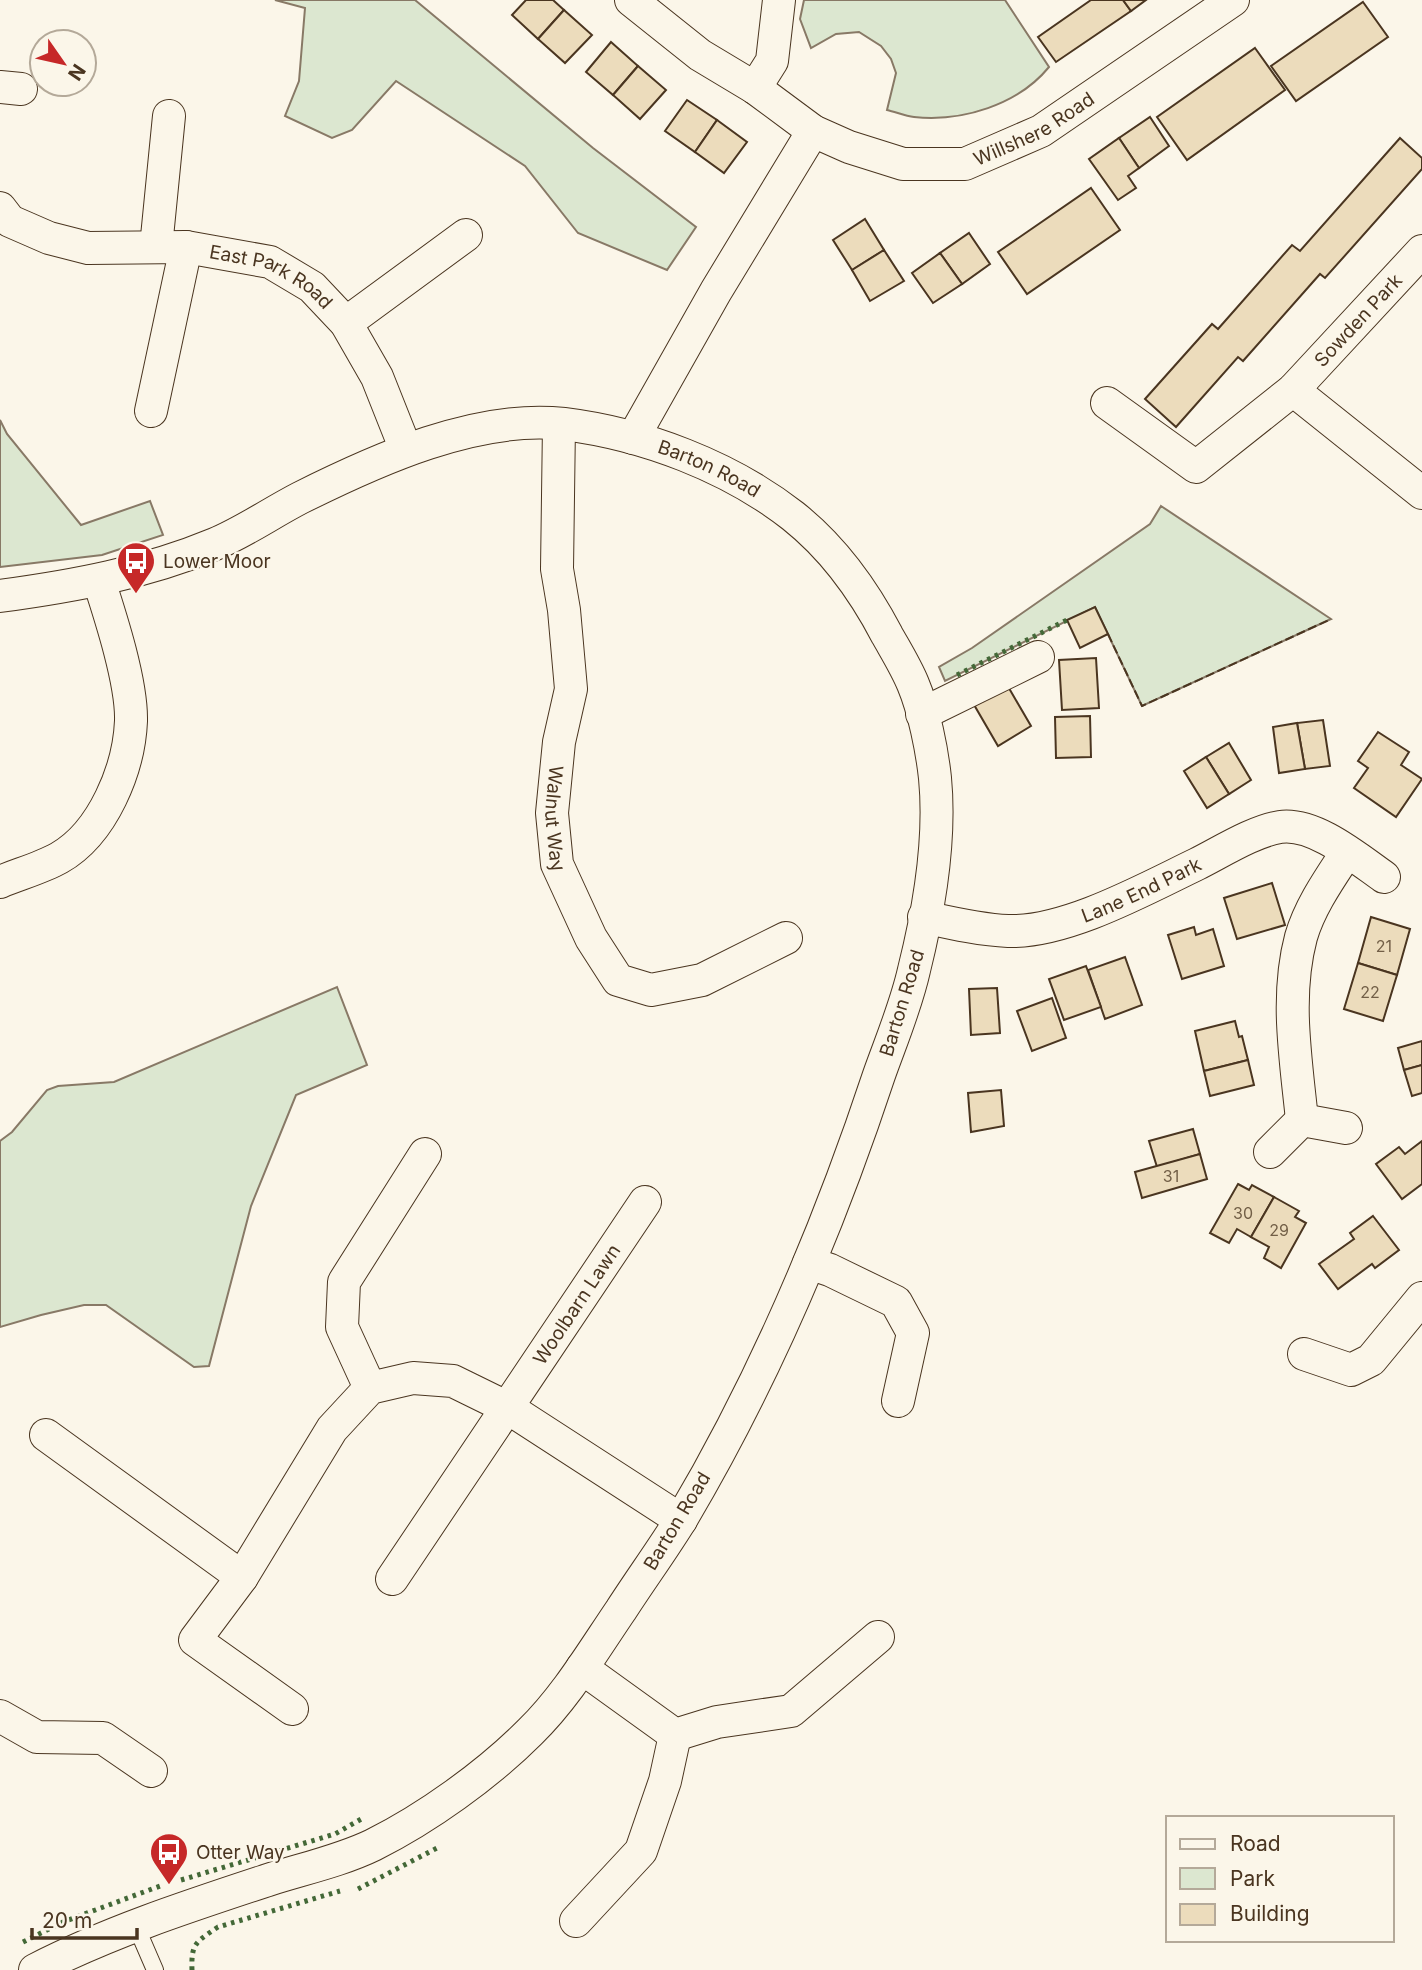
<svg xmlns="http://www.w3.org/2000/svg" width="1422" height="1970" font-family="Inter,sans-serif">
	<rect width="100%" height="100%" fill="#fbf6e9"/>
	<g fill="#dce7d0" stroke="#887966" stroke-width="2">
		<polygon points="275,0 415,0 593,148 696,227 667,270 578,233 525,166 396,81 352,130 332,138 285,116 299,81 305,8"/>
		<path d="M804,0H1005L1049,67C1018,105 962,122 914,117C905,116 896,112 887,110L896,73L891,59L881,46L859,32L836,34L811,48L800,19Z"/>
		<polygon points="0,420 7,434 81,525 150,501 163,535 102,555 0,567"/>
		<polygon points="1161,506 1331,619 1142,706 1095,607 945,681 939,667 972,648 1150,524"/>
		<polygon points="337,987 367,1065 296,1095 251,1206 209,1366 194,1367 106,1305 84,1305 41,1315 0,1327 0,1141 12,1132 47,1090 58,1086 114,1082"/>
	</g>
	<g fill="#ecdcbc" stroke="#4a3520" stroke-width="2">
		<polygon points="526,0 553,0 564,10 538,39 512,15"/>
		<polygon points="1091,0 1123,0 1131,11 1056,62 1038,37"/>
		<polygon points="1123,0 1146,0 1131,11"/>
		<polygon points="1363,2 1388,37 1296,101 1271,66"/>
		<polygon points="564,10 592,35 565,63 538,39"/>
		<polygon points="611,42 638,66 613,95 586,72"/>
		<polygon points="1255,48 1285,90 1187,160 1157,117"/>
		<polygon points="638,66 666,90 640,119 613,95"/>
		<polygon points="687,100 717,120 695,152 665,131"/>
		<polygon points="1150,117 1169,146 1139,168 1119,138"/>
		<polygon points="717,120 747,142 724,173 695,152"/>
		<polygon points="1119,138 1139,168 1128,176 1136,188 1118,200 1089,159"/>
		<polygon points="1400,138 1422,158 1422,169 1325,278 1320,274 1243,361 1238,357 1176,427 1145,399 1212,324 1218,329 1292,245 1300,251"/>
		<polygon points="1091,188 1120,230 1027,294 998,252"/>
		<polygon points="865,219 884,250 852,270 833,240"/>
		<polygon points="969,233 990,264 962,284 940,253"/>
		<polygon points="884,250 904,281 870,301 852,270"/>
		<polygon points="940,253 962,284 933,303 912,273"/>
		<polygon points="1095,607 1108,634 1080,648 1067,620"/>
		<polygon points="1096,658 1099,708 1062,710 1059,660"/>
		<polygon points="1006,683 1031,726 998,746 973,703"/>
		<polygon points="1090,716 1091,757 1056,758 1055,717"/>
		<polygon points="1323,720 1330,766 1305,769 1297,723"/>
		<polygon points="1297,723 1305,769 1279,773 1273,727"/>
		<polygon points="1378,732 1409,752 1401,765 1422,779 1396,817 1354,788 1368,768 1358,761"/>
		<polygon points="1229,743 1251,780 1229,794 1206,757"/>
		<polygon points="1206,757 1229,794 1207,808 1184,771"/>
		<polygon points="1272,883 1285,925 1237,939 1224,898"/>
		<polygon points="1371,917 1410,929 1397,975 1358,963"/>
		<polygon points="1194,927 1196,935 1213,929 1224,966 1182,979 1168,935"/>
		<polygon points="1125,957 1142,1005 1105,1019 1088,970"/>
		<polygon points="1358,963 1397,975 1383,1021 1344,1009"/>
		<polygon points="1086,966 1101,1007 1064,1020 1049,979"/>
		<polygon points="997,988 1000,1033 971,1035 969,989"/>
		<polygon points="1052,998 1066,1038 1032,1051 1017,1011"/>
		<polygon points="1235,1021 1239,1037 1242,1036 1248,1060 1204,1071 1195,1031"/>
		<polygon points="1422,1041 1422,1065 1404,1070 1398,1048"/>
		<polygon points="1248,1060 1254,1085 1210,1096 1204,1071"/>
		<polygon points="1422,1065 1422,1093 1412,1096 1404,1070"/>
		<polygon points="1001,1090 1004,1126 971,1132 968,1093"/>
		<polygon points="1193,1129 1200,1154 1157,1167 1149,1141"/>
		<polygon points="1422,1141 1422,1184 1402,1199 1376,1164 1399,1147 1405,1154"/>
		<polygon points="1200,1154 1207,1179 1142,1198 1135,1172"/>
		<polygon points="1238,1184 1249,1190 1252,1185 1274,1197 1251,1237 1237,1229 1229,1243 1210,1233"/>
		<polygon points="1274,1197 1299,1211 1295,1217 1306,1223 1281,1268 1264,1258 1269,1247 1251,1237"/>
		<polygon points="1373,1216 1399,1250 1375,1268 1372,1264 1338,1289 1319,1264 1354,1239 1350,1233"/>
	</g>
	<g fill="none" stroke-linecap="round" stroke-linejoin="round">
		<defs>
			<polyline id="service" points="136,1926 155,1970"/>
			<g id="minor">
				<path id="s1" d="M631,0L700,55L755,88L813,131L849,147L903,164H965L1041,131L1233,0"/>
				<polyline points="0,87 21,89"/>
				<polyline points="755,88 772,61 779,0"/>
				<path id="s2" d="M0,208L10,221L49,238L88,248L186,247L270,262L312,287L346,323L377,377L406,450"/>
				<polyline points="156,247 169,116"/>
				<polyline points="346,323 466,235"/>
				<polyline points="1293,390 1422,493"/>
				<path id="s3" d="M1107,403L1196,467L1293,390L1422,251"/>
				<polyline points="151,411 186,247"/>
				<path id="s4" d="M559,424L557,569L564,610L571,689L559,742L552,813L557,864L591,938L618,980L651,990L702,980L786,938"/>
				<polyline points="633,438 716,291 813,131"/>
				<path id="s5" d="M0,596C74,586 145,573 215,544C244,532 271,513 300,498C376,460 477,414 564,424C644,434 729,466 793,516C832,547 864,591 887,635C896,651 906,667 913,684C924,710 932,750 935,778C941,840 929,910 914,970C906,1006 891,1041 879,1075C828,1229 765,1378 682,1518C663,1549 641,1579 621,1610C593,1651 566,1697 530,1732C487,1775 427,1818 373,1845C340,1861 302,1869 268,1880C189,1906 109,1932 35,1970"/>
				<polyline points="922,714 1038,657"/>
				<path d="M0,882C19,874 41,868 59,858C103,833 129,769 131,721C132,683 111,618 99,581"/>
				<path id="s6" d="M924,917C951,923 981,930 1008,931C1066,933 1145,889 1197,864C1221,852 1254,831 1280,827C1314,822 1357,858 1384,877"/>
				<path d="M1302,1120C1296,1060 1285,997 1301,937C1310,906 1330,878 1347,852"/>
				<polyline points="1270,1152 1302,1120 1346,1128"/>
				<polyline points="809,1263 830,1270 896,1302 913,1333 898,1401"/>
				<polyline points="1304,1354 1351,1370 1371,1360 1422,1298"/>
				<polyline points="370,1388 342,1327 344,1282 425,1154"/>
				<polyline points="46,1435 242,1577"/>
				<path id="s7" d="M392,1579L645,1202"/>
				<polyline points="582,1668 675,1735 717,1722 791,1711 878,1637"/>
				<polyline points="292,1709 195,1640 242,1577 332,1429 370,1388 413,1378 453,1381 508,1408 681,1520"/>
				<polyline points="0,1716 37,1737 103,1738 151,1771"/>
				<polyline points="576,1921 641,1851 665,1781 675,1735"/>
			</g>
		</defs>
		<use href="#service" stroke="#4a3520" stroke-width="18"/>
		<use href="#minor" stroke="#4a3520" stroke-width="34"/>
		<use href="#service" stroke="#fbf6e9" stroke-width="16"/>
		<use href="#minor" stroke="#fbf6e9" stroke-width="32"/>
		<g stroke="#436837" stroke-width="5" stroke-dasharray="3.5 5" stroke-linecap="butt">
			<polyline points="957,675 1067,620"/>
			<polyline points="181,1880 335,1834 363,1818"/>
			<polyline points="358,1889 439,1847"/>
			<polyline points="23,1942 63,1922 160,1886"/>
			<path d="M192,1970C191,1943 196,1942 218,1927L340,1891"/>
		</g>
		<polyline stroke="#4a3520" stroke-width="2" stroke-dasharray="9 3.5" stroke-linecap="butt" points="1108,634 1142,706 1331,619"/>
	</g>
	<defs>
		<symbol id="bus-pin" viewBox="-11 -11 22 30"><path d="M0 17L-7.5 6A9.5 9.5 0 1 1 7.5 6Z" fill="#c62828" stroke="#fbf6e9"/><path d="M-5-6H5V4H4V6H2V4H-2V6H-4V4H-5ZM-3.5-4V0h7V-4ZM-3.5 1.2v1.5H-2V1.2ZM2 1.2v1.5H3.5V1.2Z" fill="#fff"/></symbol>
	</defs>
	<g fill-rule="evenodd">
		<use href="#bus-pin" x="114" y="539" width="44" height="60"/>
		<use href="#bus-pin" x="147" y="1830" width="44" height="60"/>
	</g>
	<g text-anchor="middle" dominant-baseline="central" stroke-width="5" stroke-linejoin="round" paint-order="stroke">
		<g font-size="16" fill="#725f47">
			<text x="1384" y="946">21</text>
			<text x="1370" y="992">22</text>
			<text x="1171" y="1176">31</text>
			<text x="1243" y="1213">30</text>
			<text x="1279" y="1230">29</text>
		</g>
		<g font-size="19" fill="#4a3520" stroke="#fbf6e9">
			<text stroke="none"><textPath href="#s1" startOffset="460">Willshere Road</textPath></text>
			<text stroke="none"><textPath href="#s2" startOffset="289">East Park Road</textPath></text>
			<text stroke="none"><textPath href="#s3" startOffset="329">Sowden Park</textPath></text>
			<text stroke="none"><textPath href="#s5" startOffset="749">Barton Road</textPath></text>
			<text stroke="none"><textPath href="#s4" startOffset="397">Walnut Way</textPath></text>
			<text stroke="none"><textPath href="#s6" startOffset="226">Lane End Park</textPath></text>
			<text transform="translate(902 1003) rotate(-73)">Barton Road</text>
			<text stroke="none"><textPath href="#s7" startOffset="331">Woolbarn Lawn</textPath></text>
			<text transform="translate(677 1521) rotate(-59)">Barton Road</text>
		</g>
		<g font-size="19" fill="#4a3520" stroke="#fbf6e9" text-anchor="start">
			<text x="163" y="561">Lower Moor</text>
			<text x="196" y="1852">Otter Way</text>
		</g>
	</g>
	<rect x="1166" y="1816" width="228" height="126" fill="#fbf6e9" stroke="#b4a999" stroke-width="2"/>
	<rect x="1180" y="1839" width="35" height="10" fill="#fbf6e9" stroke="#b4a999" stroke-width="2"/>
	<text x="1230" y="1851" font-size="21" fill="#4a3520">Road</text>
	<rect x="1180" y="1868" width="35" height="21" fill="#dce7d0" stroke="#b4a999" stroke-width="2"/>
	<text x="1230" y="1886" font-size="21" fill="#4a3520">Park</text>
	<rect x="1180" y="1904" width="35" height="21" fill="#ecdcbc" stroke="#b4a999" stroke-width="2"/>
	<text x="1230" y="1921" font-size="21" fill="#4a3520">Building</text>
	<g transform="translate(63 63) rotate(124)"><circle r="33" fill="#fbf6e9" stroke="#b4a999" stroke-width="2"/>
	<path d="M0-5L12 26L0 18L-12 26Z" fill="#c62828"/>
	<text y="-10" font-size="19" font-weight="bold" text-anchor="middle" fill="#4a3520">N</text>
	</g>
	<path d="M32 1928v10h105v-10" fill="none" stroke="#4a3520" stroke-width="3.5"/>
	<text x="42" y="1928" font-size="21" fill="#4a3520" stroke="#fbf6e9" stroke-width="5" paint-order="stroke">20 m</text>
</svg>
